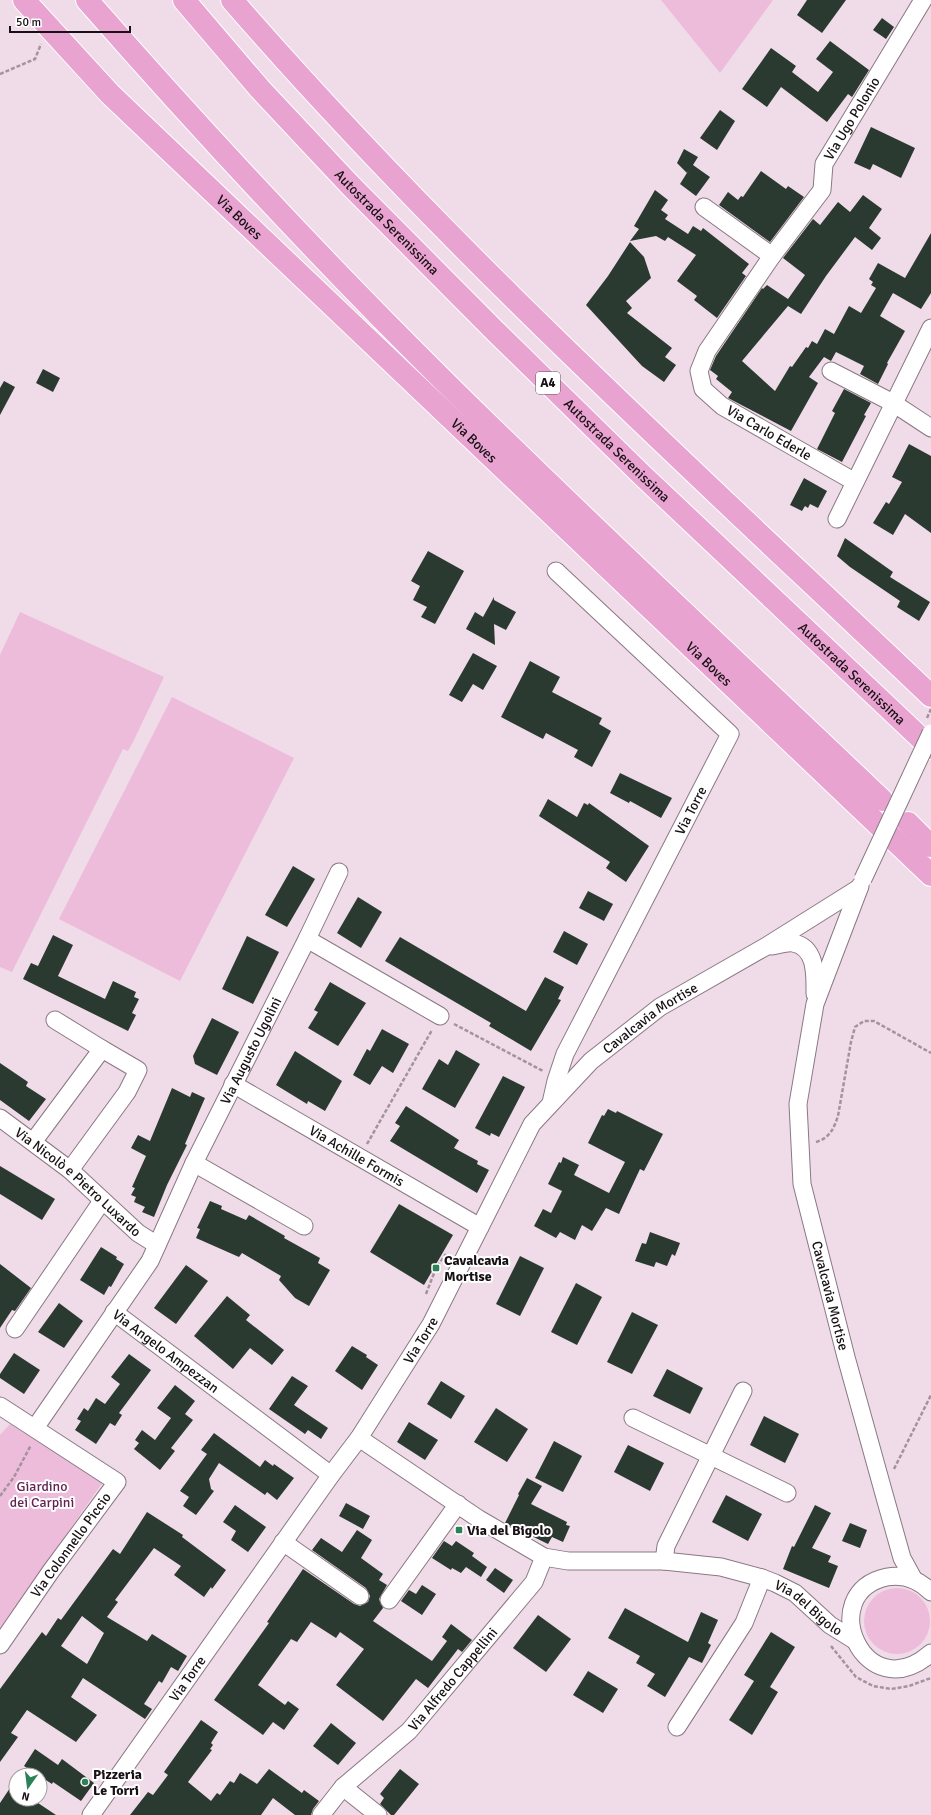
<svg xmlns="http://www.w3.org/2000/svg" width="931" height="1815" font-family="Signika,sans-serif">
	<rect width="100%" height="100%" fill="#f0dce8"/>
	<g fill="#ecbcda">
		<polygon points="661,0 773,0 720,73"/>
		<polygon points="20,612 164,677 133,742 128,751 123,749 12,972 0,967 0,655"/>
		<polygon points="172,697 294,758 180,981 59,919"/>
		<polygon points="10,1424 103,1482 0,1629 0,1435"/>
		<circle cx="897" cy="1621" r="33"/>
	</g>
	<g fill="#2b3a31" fill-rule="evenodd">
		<polygon points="807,0 846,0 822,33 797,15"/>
		<polygon points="882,18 894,27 886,39 873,30"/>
		<polygon points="830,41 869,70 852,97 848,94 827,122 781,87 767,107 742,89 771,48 796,66 792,72 818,92 833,72 816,59"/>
		<polygon points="720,110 735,121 717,150 700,138"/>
		<polygon points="871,127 915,148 901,178 873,164 870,170 854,163"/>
		<polygon points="684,149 698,157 693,165 710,177 696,196 680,184 690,168 687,173 677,163"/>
		<polygon points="761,171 786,189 788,186 804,197 770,242 719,205 728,192 738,200 741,196 743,197"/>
		<polygon points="655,190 668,200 661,210 668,215 665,219 688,234 693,226 701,231 703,228 749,264 742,273 746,276 717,318 694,300 697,296 677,281 696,255 668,237 665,241 656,236 630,241 639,229 634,226"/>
		<polygon points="863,195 882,209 869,228 881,238 872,250 855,237 826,276 801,314 788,306 742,361 775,391 790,366 792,367 806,347 808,348 812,341 817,344 825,329 834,334 849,306 861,313 876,288 871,285 873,282 869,279 878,263 905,278 931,233 931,293 921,309 893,293 880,316 905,331 887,363 888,364 878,384 860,374 864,366 836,352 831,361 824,357 809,377 818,383 791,431 728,398 732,392 716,379 718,376 710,370 716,356 762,288 763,289 767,285 788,299 805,275 783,258 813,219 820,225 838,202 850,212"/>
		<polygon points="630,242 644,257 651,278 626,301 632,308 627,313 672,348 665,357 676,365 664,382 642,366 586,305 608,276"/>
		<polygon points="43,369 60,378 53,392 36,383"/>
		<polygon points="4,381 15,387 0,415 0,388"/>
		<polygon points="844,389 871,403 864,415 866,416 842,462 817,449 835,413 832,411"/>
		<polygon points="909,444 931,456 931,533 905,514 893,535 873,523 886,502 889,504 902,482 892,477"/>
		<polygon points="804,478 827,491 818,508 810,504 808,508 805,506 802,511 790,505"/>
		<polygon points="845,538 893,572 890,577 930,602 919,621 897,607 900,601 850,567 837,556"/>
		<polygon points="428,551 464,571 435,624 421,617 427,607 413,600 420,586 411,581"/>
		<polygon points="494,597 494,600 516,612 506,630 494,624 495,645 466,629 475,612 483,617"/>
		<polygon points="473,653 497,666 483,690 473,684 462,702 449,695"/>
		<polygon points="530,661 560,677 552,692 602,718 599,724 611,731 592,767 574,757 578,750 546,733 543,739 501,717"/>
		<polygon points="620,773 672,798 661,818 630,801 629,803 610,793"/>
		<polygon points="548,799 577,817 584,803 588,805 589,803 649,846 626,882 606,868 610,862 539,816"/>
		<polygon points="293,866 315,879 287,927 265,915"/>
		<polygon points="588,891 613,904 604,921 579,908"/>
		<polygon points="358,897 382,912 361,948 337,933"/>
		<polygon points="564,931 588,944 577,965 553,952"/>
		<polygon points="53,935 73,945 58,976 105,999 113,981 136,992 134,997 139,999 132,1013 136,1015 128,1031 23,979 31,963 38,966"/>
		<polygon points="247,936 279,952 253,1004 222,989"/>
		<polygon points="400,937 526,1011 545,977 564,987 558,999 561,1000 531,1051 489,1026 491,1023 385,961"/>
		<polygon points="330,982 366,1003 338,1046 308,1028 318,1012 314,1010"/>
		<polygon points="212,1018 239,1032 217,1075 195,1064 193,1056"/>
		<polygon points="382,1029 409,1044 393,1073 382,1066 370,1085 353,1075 367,1049 370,1051"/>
		<polygon points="456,1050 480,1064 455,1108 422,1089 439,1059 448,1065"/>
		<polygon points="295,1051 342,1081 325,1111 308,1101 307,1104 276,1085"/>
		<polygon points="0,1063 28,1082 26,1086 46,1099 29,1121 0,1100"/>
		<polygon points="503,1076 525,1087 499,1137 491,1133 490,1136 475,1128"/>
		<polygon points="172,1088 190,1097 192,1092 205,1098 185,1144 187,1145 167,1185 154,1217 142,1212 145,1207 134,1202 136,1197 131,1195 135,1188 132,1187 146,1156 131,1148 138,1135 150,1141"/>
		<polygon points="406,1106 459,1140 454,1148 478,1161 477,1164 489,1170 477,1193 390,1141 400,1126 395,1123"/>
		<polygon points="608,1109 616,1113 617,1111 663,1134 644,1171 640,1169 619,1214 606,1208 592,1231 582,1225 575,1240 560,1232 556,1238 534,1226 543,1209 551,1213 562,1191 548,1184 559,1162 561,1163 563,1157 579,1165 574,1175 609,1193 625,1162 588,1143 602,1115 604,1116"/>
		<polygon points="0,1166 55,1199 42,1220 0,1194"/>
		<polygon points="210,1201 222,1206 221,1209 246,1220 249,1215 285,1236 284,1238 320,1258 318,1263 330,1270 309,1306 295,1298 279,1280 281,1276 242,1253 239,1257 196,1238 200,1229 197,1228"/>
		<polygon points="399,1204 453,1235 424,1285 370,1252"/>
		<polygon points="650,1232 680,1243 675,1256 672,1254 667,1266 656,1262 654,1267 635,1261 642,1243 646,1244"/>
		<polygon points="101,1247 117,1257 116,1259 124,1264 111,1287 109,1286 104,1295 80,1280"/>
		<polygon points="520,1256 544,1268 520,1316 496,1304"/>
		<polygon points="0,1264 31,1288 15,1311 12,1310 0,1328"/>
		<polygon points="186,1265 208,1281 176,1324 154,1308"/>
		<polygon points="576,1283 602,1297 577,1345 551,1332"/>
		<polygon points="227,1296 250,1315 246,1320 284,1350 272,1365 250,1348 233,1369 194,1336"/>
		<polygon points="59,1303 83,1321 64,1348 38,1332"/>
		<polygon points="632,1312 658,1325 632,1374 607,1362"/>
		<polygon points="352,1346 367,1355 366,1357 378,1365 362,1390 335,1371"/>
		<polygon points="14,1353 40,1370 24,1394 0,1378 0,1374"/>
		<polygon points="129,1354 151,1370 119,1413 122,1415 115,1426 110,1423 96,1444 75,1430 81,1421 77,1419 84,1408 88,1411 96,1398 105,1404 120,1384 111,1377"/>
		<polygon points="667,1369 703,1388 690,1414 653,1396"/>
		<polygon points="292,1376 308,1386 294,1405 328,1428 321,1439 308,1430 305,1434 269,1409"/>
		<polygon points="441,1381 465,1396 451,1419 427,1404"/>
		<polygon points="175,1385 195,1401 185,1414 193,1420 171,1448 175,1451 160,1470 134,1449 139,1443 135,1440 142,1430 155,1440 171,1418 157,1408"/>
		<polygon points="496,1408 528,1429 507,1462 474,1442"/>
		<polygon points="764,1416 799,1434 785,1463 750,1445"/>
		<polygon points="409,1422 438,1440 425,1460 397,1442"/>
		<polygon points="214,1433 260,1467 265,1460 273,1466 274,1464 294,1478 277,1500 267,1492 265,1495 219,1463 209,1479 211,1489 214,1491 196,1515 183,1506 189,1497 180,1491 207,1454 201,1450"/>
		<polygon points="554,1441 582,1456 563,1492 535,1478"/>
		<polygon points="628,1445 664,1463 650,1491 614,1472"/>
		<polygon points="527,1478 542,1486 531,1504 567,1522 566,1525 570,1526 563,1542 552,1537 548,1544 505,1523 519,1495 518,1494"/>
		<polygon points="726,1495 762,1514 748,1541 712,1522"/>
		<polygon points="346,1503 370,1516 363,1529 339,1516"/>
		<polygon points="235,1505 266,1527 248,1552 231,1540 236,1531 223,1522"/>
		<polygon points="815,1505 831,1513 812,1548 831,1556 828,1562 838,1566 829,1588 783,1569 792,1546 794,1547"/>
		<path d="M147,1512L183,1535L182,1537L226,1570L212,1589L211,1587L204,1597L174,1575L181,1566L154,1548L115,1600L118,1602L107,1617L147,1641L152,1634L187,1656L178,1671L171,1667L162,1683L159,1681L144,1704L152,1709L145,1719L83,1678L71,1697L97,1715L76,1742L27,1710L11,1733L18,1737L0,1762V1689L42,1632L46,1636L58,1618L61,1620L113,1549L120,1554ZM82,1616L104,1633L87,1664L61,1646Z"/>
		<polygon points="850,1523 867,1530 860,1548 842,1541"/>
		<polygon points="357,1530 372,1540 361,1558 383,1574 379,1580 387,1585 379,1599 383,1608 373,1621 432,1661 447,1641 442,1637 451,1624 472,1640 462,1652 458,1649 428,1688 416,1679 383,1721 336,1685 364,1649 340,1632 336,1638 311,1622 297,1642 291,1639 258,1685 285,1705 288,1701 299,1709 284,1730 273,1722 263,1735 214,1700 269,1623 267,1622 303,1569 354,1604 360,1606 368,1602 370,1596 366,1588 312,1550 321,1538 342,1552"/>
		<polygon points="444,1541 452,1546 456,1541 474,1553 472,1556 487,1567 481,1577 466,1567 461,1573 452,1568 451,1570 432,1558"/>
		<polygon points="495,1568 513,1580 504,1593 486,1580"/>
		<polygon points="422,1585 436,1594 422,1615 401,1601 409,1590 416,1594"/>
		<polygon points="625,1608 688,1642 701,1612 718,1620 708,1643 711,1645 702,1663 689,1657 665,1697 647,1686 655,1674 636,1663 640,1656 608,1638"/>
		<polygon points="538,1615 571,1639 546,1672 513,1648"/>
		<polygon points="771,1632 795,1647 770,1687 778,1692 752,1735 729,1720 754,1681 744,1675"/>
		<polygon points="588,1671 618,1689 603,1713 573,1695"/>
		<polygon points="201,1720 218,1732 211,1743 213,1745 210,1749 212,1750 188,1782 211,1801 217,1793 220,1795 230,1781 234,1783 240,1773 257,1784 269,1769 302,1793 304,1790 319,1801 313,1809 311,1815 295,1815 273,1798 261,1815 130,1815 148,1792 153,1795 168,1775 164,1772"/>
		<polygon points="331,1723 356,1743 338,1765 313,1746"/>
		<polygon points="35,1749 58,1765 62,1759 94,1783 81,1801 53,1782 52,1784 24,1766"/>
		<polygon points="400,1769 419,1784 394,1815 391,1815 380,1804 384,1798 380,1794"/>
		<polygon points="16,1779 16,1799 32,1799 56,1815 0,1815 0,1803"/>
	</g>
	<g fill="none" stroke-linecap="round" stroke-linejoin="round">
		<defs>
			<g id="minor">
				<polyline points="704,207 772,256"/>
				<polyline points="831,371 893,403 931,428"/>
				<path id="s1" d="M855,482L722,406L703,389L699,371L707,351L772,256L822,190L824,164L923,0"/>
				<polyline points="837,519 931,328"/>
				<path id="s2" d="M860,886L815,1004L798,1104L802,1184L846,1357L884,1494L902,1558L914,1580"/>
				<polyline points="307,939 339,872"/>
				<path d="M771,946C778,945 787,942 793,943C817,947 815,976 815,994"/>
				<polyline points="55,1020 102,1049"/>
				<path id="s3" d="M233,1084L480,1227"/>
				<path id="s4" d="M551,1103L556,1081L565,1054L730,734L556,571"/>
				<path id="s5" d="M0,1118L70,1170L138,1233L157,1245"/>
				<polyline points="33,1142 102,1049 138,1070 127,1092 70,1170"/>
				<polyline points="194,1163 304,1226"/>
				<path id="s6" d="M114,1312L331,1475"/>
				<polyline points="15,1329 102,1201"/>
				<polyline points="0,1406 117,1482 51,1571 0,1645"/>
				<polyline points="633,1418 787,1493"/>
				<path id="s7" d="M35,1428L150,1261L194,1163L307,939L440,1016"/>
				<path id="s8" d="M359,1438L479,1519L544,1557L568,1561H664L721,1567L762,1578L775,1583L795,1593L830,1625L854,1640"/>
				<polyline points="283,1542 360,1596"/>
				<polyline points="664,1561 666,1546 743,1391"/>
				<path d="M931,1592C919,1580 904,1574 887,1577C813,1593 865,1711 931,1653"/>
				<polyline points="389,1600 458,1504"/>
				<polyline points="677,1727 744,1623 762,1578"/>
				<polyline points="343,1787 378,1815"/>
				<path id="s9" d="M91,1815L331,1475L359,1438L431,1324L532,1124L591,1061L660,1007L765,947L859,888"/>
				<path id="s10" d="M321,1815L343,1787L409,1731L534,1582L544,1557"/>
			</g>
			<g id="highway">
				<path id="s11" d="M24,0L110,94L931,875"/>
				<path d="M87,0C200,129 317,255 439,376C584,520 734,659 882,800"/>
				<path id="s12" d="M184,0L260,89L350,185L494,330L641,474L931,748"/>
				<path d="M232,0C448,249 692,469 931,696"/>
				<polyline points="908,823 931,846"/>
			</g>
		</defs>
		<use href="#minor" stroke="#897883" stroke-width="19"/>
		<use href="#highway" stroke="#fff" stroke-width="24"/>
		<g stroke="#a2939c" stroke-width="2.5" stroke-dasharray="4 2" stroke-linecap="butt">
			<polyline points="0,74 35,59 41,44"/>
			<polyline points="454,1024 543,1071"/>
			<path d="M816,1142C830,1138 834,1128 838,1116L851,1042L855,1027L864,1021H874L931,1053"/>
			<polyline points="367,1144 432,1030"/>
			<polyline points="426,1294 436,1268 446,1254"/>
			<polyline points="894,1469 931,1395"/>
			<polyline points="0,1496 14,1477 31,1445"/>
			<polyline points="831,1646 856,1677 873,1686 891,1689 909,1686 931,1678"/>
		</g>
		<use href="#minor" stroke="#fff" stroke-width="17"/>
		<use href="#highway" stroke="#e8a3d0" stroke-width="22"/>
		<defs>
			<polyline id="minor-bridge" points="863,879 931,733"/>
		</defs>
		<use href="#minor-bridge" stroke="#897883" stroke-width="19" stroke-linecap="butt"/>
		<polyline stroke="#a2939c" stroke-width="2.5" stroke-dasharray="4 2" stroke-linecap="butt" points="927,718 931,709"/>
		<use href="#minor-bridge" stroke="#fff" stroke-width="17"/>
	</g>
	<g fill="#2a8256" stroke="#fff" stroke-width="1.5">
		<rect x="432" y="1264" width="8" height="8" rx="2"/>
		<rect x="455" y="1526" width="8" height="8" rx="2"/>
		<circle cx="85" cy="1782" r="4"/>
	</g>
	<g text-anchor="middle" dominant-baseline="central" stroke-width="4" stroke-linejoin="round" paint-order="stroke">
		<rect fill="#fff" stroke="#5d585a" stroke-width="1" x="536" y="372" width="24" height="22" rx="3"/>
		<g font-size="13" font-weight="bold" fill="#171014">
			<text x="548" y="383">A4</text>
		</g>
		<g font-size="14" fill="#171014" stroke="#fff">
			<text stroke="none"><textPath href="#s1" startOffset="496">Via Ugo Polonio</textPath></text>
			<text stroke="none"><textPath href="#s11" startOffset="306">Via Boves</textPath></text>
			<text stroke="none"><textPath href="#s12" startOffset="301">Autostrada Serenissima</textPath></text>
			<text transform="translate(769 433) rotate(30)">Via Carlo Ederle</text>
			<text stroke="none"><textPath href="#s11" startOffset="630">Via Boves</textPath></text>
			<text stroke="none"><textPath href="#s12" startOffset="625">Autostrada Serenissima</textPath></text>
			<text stroke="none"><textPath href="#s11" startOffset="954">Via Boves</textPath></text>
			<text stroke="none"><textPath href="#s12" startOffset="949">Autostrada Serenissima</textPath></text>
			<text stroke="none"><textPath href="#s4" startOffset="325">Via Torre</textPath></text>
			<text stroke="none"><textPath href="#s9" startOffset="981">Cavalcavia Mortise</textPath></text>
			<text stroke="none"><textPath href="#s7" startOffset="436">Via Augusto Ugolini</textPath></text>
			<text stroke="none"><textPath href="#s3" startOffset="143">Via Achille Formis</textPath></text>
			<text stroke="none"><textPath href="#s5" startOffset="101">Via Nicolò e Pietro Luxardo</textPath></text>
			<text stroke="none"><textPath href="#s2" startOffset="423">Cavalcavia Mortise</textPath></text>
			<text stroke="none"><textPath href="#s9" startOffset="578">Via Torre</textPath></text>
			<text stroke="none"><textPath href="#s6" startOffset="65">Via Angelo Ampezzan</textPath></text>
			<text transform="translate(71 1545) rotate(-54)">Via Colonnello Piccio</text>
			<text stroke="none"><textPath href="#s8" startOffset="496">Via del Bigolo</textPath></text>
			<text stroke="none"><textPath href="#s9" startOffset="167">Via Torre</textPath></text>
			<text stroke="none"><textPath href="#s10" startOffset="190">Via Alfredo Cappellini</textPath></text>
		</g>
		<g font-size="14" font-weight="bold" fill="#171014" stroke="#fff" text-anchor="start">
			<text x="444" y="1260">Cavalcavia<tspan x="444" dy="16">Mortise</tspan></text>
			<text x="467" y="1530">Via del Bigolo</text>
			<text x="93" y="1774">Pizzeria<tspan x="93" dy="16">Le Torri</tspan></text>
		</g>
		<g font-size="14" fill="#642151" stroke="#fff">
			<text x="42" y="1486">Giardino<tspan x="42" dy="16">dei Carpini</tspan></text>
		</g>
	</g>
	<g transform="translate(28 1787) rotate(194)"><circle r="19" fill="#ffffff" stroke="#a29fa1"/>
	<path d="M0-3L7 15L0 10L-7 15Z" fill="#2a8256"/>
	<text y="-6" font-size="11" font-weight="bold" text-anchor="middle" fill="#171014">N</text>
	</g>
	<path d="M10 26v6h120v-6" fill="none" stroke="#171014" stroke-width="2"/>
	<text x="16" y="26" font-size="12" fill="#171014" stroke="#ffffff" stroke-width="3" paint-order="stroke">50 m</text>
</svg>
